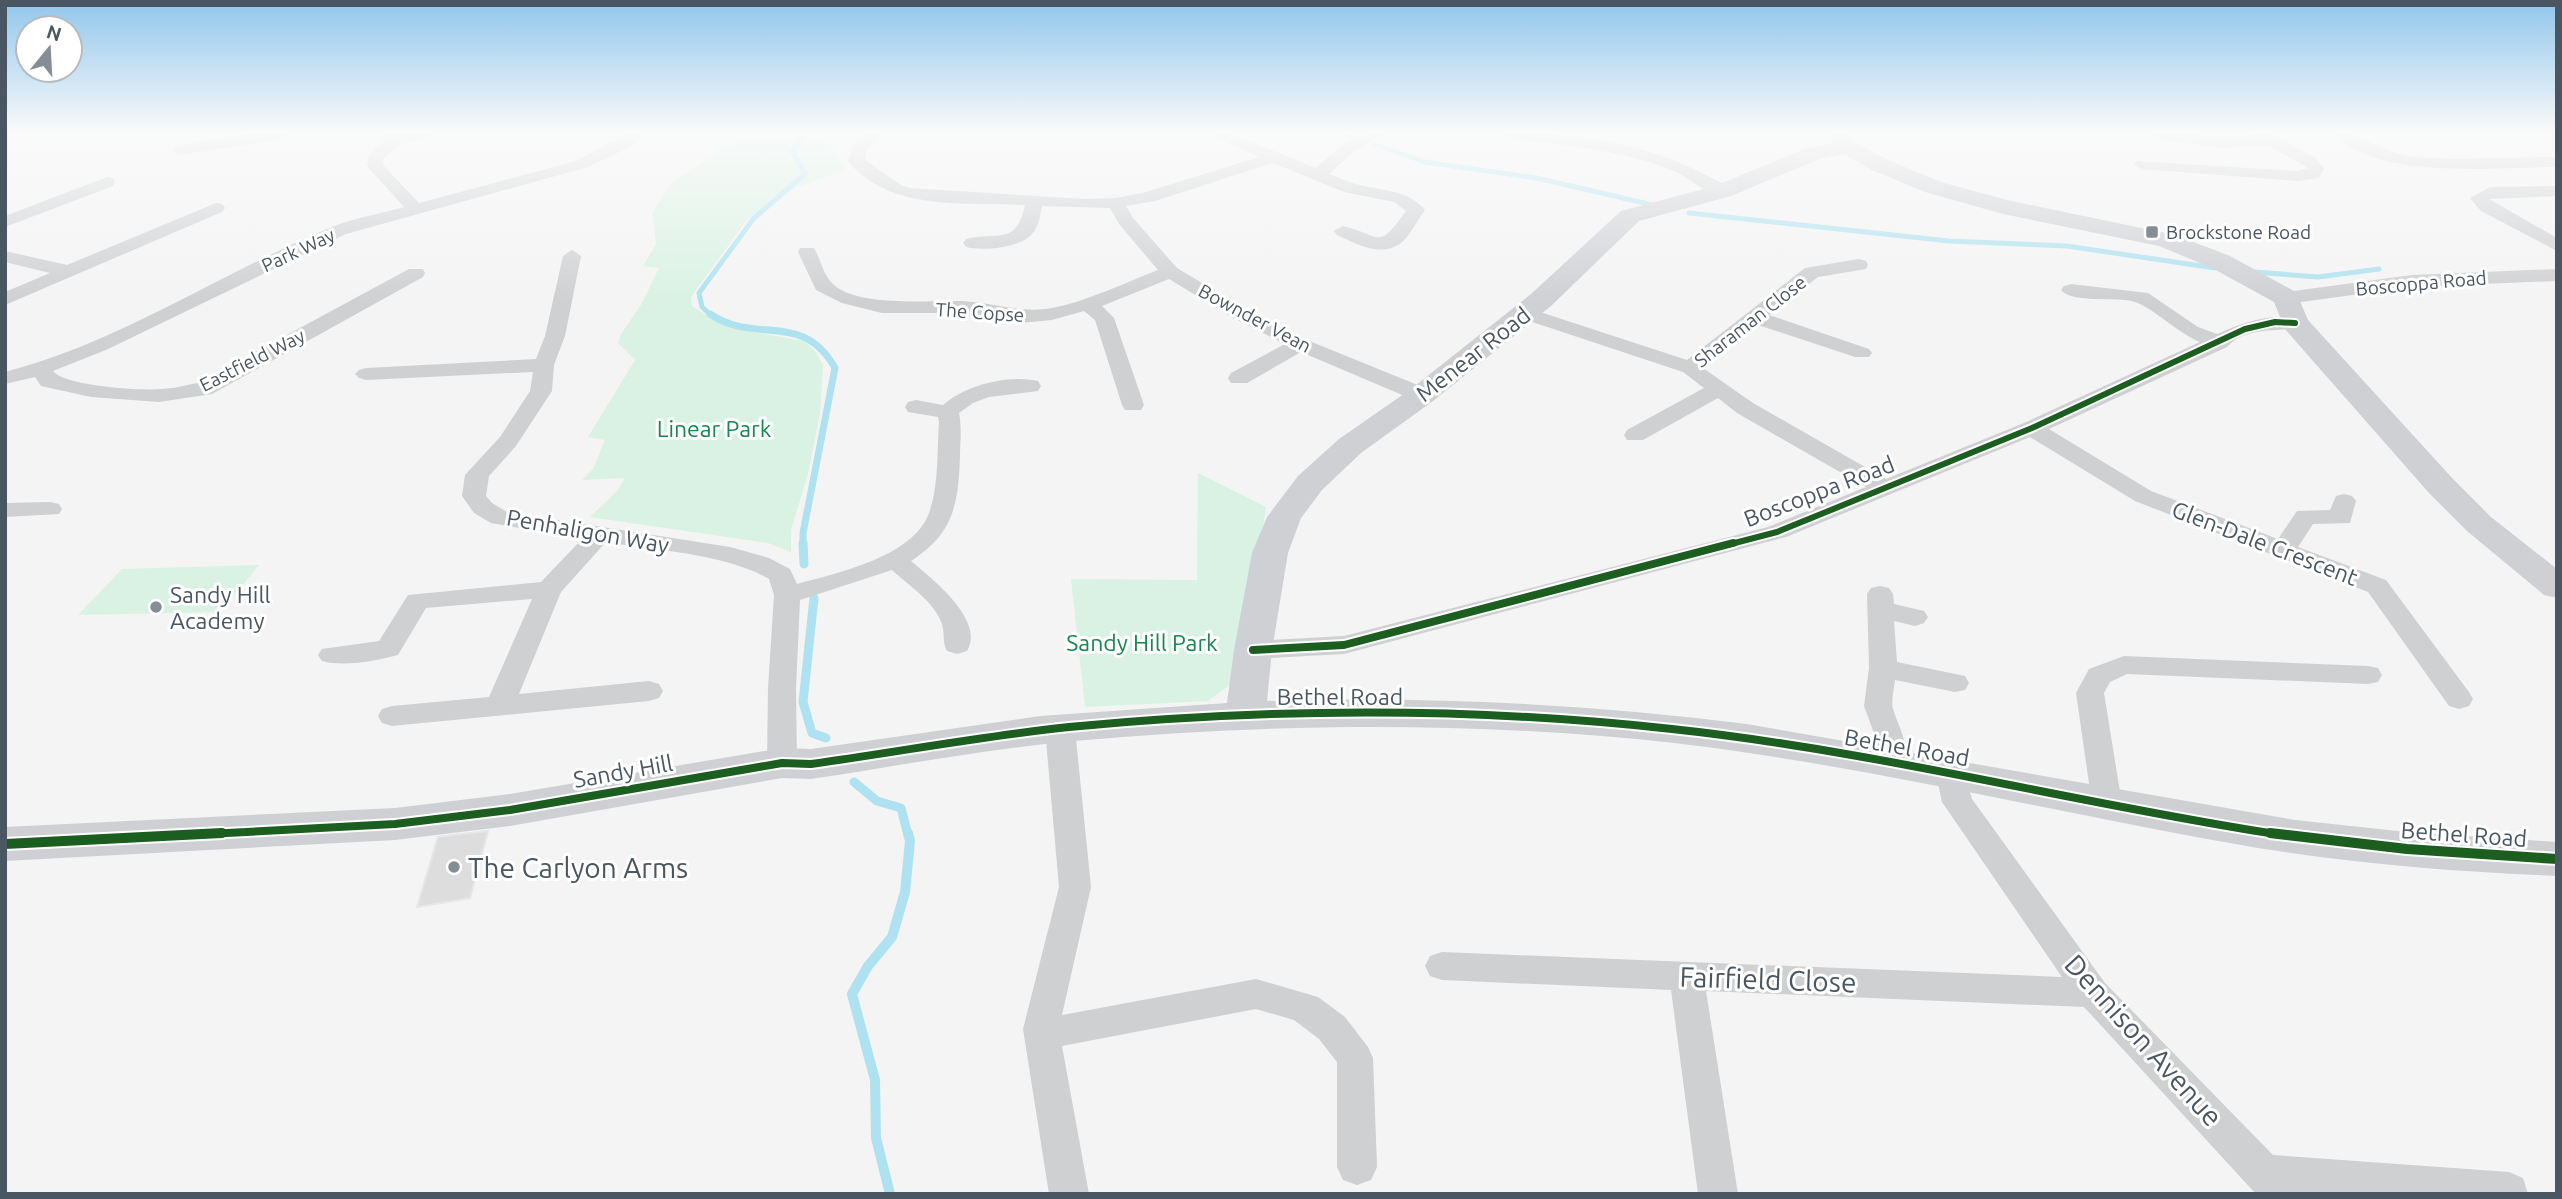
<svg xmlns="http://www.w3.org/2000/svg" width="2562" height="1199" font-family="Ubuntu,sans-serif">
	<rect width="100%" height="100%" fill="#f4f4f4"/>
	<g fill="#d9f2e3">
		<polygon points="737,133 837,133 826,139 846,169 777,195 746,221 691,297 692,306 719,323 737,329 803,341 814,349 823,365 820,414 808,474 791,530 791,552 768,543 590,517 617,491 625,478 582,480 593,469 605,440 588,437 635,360 618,343 621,334 641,305 659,268 643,266 656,244 652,213 674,180 734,144"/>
		<polygon points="1198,473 1266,507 1244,650 1236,680 1208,701 1085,707 1071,579 1197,580"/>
		<polygon points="259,565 221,612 78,615 122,569"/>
	</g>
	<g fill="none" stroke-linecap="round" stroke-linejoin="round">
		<g stroke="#aee2f0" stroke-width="5">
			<polyline points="1345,133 1355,137"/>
			<polyline points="1374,144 1425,162 1537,178 1657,206"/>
			<polyline points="1689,213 1949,241 2067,246 2215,268"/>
			<polyline points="2255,272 2318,277 2379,269"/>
			<polyline points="712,316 702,307 699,293 754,218 805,174 792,151 807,133"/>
		</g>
		<path stroke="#aee2f0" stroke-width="7" d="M710,314C755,345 803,310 835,368L803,533V545"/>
		<g stroke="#aee2f0" stroke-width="9">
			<polyline points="803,543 804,564"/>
			<polyline points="814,598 803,702 812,733 826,738"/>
			<polyline points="854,782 877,801 901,808 908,835"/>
		</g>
		<polyline stroke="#aee2f0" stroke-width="10" points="890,1194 876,1138 875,1080 852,994 868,966 892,937 905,892 910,841 908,833"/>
	</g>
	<polygon fill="#ddddde" stroke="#e5e6e7" stroke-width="2" points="488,831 470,898 417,907 438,837"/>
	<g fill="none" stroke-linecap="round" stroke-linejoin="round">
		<g fill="#ced0d2" fill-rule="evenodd">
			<polygon points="257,133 295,133 287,138 180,155 172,150 180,145"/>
			<path d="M377,133H436L434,136L400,144L383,159V165L419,203L576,161L629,133H647L630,147L588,167L346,234L106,350L53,371C64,386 140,391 160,389C173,389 186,385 198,383L409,269H423L425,273L423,277L212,394L159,402L91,397L41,386L35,377L5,384V372C121,342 222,272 332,227C354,218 380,214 404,207L367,166L369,155L385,140Z"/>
			<path d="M868,133H886L867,149L865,160L901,185L909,188L1086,199L1116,198L1146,192L1259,157L1207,133H1229L1316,168C1340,146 1353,133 1387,133L1355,150L1329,174C1338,177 1347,182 1356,184C1381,191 1408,189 1425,210C1418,219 1410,236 1401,243C1380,258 1357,244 1337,235L1334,231L1343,226C1383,236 1377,251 1406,211L1394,202L1344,192L1273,163L1155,201L1126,206L1133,218L1177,268L1244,308L1307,340L1430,390L1433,395L1430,400H1414L1301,352L1247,383H1231L1228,378L1231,373L1285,344L1230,316L1169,279L1102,306L1114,318L1144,405L1141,410H1125L1122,405L1095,320L1084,311L1052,320L1021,323L964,313H882L842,303L816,290L798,252L800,248H814C820,258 823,273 831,282C854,308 929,300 961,301C992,302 1020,314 1052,308C1088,301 1124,283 1158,270L1119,224L1110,208L1042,206C1040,216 1039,226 1032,234C1020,248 983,251 966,247L963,243L966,239C997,231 1016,247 1025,205C966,202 889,212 848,161L854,144Z"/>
			<path d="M1498,133C1567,133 1643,141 1704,174C1713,179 1725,183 1732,191L1729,195C1711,199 1691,179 1676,172C1623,149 1562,145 1506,138Z"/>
			<polygon points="2145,133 2185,133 2220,138 2270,133 2316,158 2324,168 2319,178 2298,181 2142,169 2134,164 2136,161 2298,171 2308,168 2268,145 2220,148 2153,138"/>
			<path d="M2334,133C2367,133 2382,154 2416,157C2462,161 2510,157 2557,157V167C2497,167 2376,181 2334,133Z"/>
			<polygon points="107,177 113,178 115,182 113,186 5,227 5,216"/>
			<polygon points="2557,186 2557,196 2489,199 2557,238 2557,251 2481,211 2470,198 2490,187"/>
			<polygon points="216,203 222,204 225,208 222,212 5,305 5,292 50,273 5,262 5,251 67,265"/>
			<path d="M572,250L581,256L565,336L554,365L552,391L516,446L489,476L486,496L492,503L507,512L730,547L769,558L790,569L797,584C837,573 913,557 929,513C939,485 937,451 939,422L938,417L908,412L905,407L908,402L916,400L943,405C965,385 1009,374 1038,381L1041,386L1038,391L1030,392L989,397L973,403L959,413C962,428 960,443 960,457C958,505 954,533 911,561C931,578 986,620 967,651L957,654L947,651C942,642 945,634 942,624C935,602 908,585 892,570L800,600L796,688L797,763L793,771L782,774L771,771L767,763L768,688L774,595L769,579C724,553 657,551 606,542L561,592L519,694L649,681L659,684L663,691L659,698L649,701L392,726L382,723L378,716L382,709L392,706L489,697L532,599L426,608L398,655C376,661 344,667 322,661L318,655L322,649L379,641L408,595L541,582L582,539L491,523L474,513L462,496L465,475L500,437L530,391L533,372L366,380L359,378L355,374L359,370L366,368L536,359L545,336L563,256Z"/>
			<path d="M1859,259L1866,261L1868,265L1866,269L1818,277L1769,315L1869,349L1872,353L1869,357H1855L1758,325L1703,368L1753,403L1886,479L2024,423L2200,342C2178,333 2153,308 2135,302C2118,296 2072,304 2061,290L2064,286L2071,284L2148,293L2198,327L2217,334C2243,322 2273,312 2302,319L2305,323L2302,327C2278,333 2247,325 2227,347L2049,429L2151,491L2278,539L2297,511L2330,510L2336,496L2344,494L2352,496L2356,501L2350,523L2313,524L2298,547L2386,580L2469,692L2473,699L2469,706L2459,709L2449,706L2368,592L2135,501L2030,437L1786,537L1344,654L1253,659L1243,656L1239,650L1243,644L1253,641L1344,636L1768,527L1866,487L1737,413L1718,398L1643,440H1627L1624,435L1627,430L1704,388L1683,372L1517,317L1514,313L1517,309H1531L1687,360L1805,268Z"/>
			<polygon points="2557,269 2557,281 2412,287 2286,304 2276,298 2286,292 2412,275"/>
			<polygon points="50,502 59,504 62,509 59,514 5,517 5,503"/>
			<path d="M1880,586L1889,588L1893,594L1894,604L1924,611L1928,617L1924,623L1915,626L1894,621L1897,662L1965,676L1969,683L1965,690L1955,692L1895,680C1894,689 1891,700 1893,709C1899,729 1913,748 1901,770L1890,773L1879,770L1875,762V736L1864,706L1869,668L1867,594L1871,588Z"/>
			<polygon points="2124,656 2368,666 2378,668 2382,675 2378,682 2368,684 2127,674 2110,682 2104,693 2122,804 2118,812 2107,815 2096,812 2092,804 2076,693 2089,669"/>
			<polygon points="1060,719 1070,722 1075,729 1091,887 1062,1015 1256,979 1318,997 1345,1017 1368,1047 1373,1058 1377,1167 1371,1180 1357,1185 1343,1180 1337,1167 1337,1062 1319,1039 1294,1020 1256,1009 1062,1046 1089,1194 1049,1194 1023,1029 1059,887 1045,729 1050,722"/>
			<polygon points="1951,763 1962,766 1972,799 2105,983 2273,1155 2509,1172 2523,1178 2528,1194 2256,1194 2084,1007 1706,991 1738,1194 1698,1194 1671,990 1442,980 1430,976 1425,966 1430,956 1442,952 2062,977 1942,802 1936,774 1940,766"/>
		</g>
		<path fill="#ced0d4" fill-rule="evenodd" d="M1826,133H1848L1855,142L1888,160L1941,182L2007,200L2175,235L2230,256L2296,292L2308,320L2453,479L2491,517L2557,569V598L2544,595L2467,531L2429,493L2285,329L2274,302L2212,268L2159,246L2003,214L1925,192L1872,170L1844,154L1819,159L1731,196L1639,221L1551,306L1433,401L1361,453L1322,490L1301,518L1288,553L1272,650L1267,701C1428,696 1588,704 1747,724L2295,820L2407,832L2557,842V876C2457,872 2357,864 2258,848C2063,815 1871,766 1674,743C1475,721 1273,723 1074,741C986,749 898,766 811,779L782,778L510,826L395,840L5,861V827L395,808L510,794L782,748L811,749L1040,716L1227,703L1234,650L1252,553L1267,517L1298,476L1339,439L1411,389L1531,294L1621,211L1715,186L1804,149L1833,143Z"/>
		<defs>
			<polyline id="cycleway-far2" points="1727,545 1777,532 2032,428 2245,329 2275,322 2295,323"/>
			<g id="cycleway-far1">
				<polyline points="1253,650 1344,645 1733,543"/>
				<path d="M188,835L395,824L510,810L782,763L811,764C897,752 983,736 1069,727C1269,708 1473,707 1672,729C1878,751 2078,804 2282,835"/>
			</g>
			<g id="cycleway">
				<polyline points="2270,833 2407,849 2557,859"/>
				<polyline points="5,844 222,833"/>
			</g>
		</defs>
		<use href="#cycleway-far2" stroke="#fff" stroke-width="10"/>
		<use href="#cycleway-far1" stroke="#fff" stroke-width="12"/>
		<use href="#cycleway" stroke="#fff" stroke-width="14"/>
		<use href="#cycleway-far2" stroke="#1b5e20" stroke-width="6"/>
		<use href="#cycleway-far1" stroke="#1b5e20" stroke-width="8"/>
		<use href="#cycleway" stroke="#1b5e20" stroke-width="10"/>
	</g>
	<linearGradient id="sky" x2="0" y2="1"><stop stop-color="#91c6eb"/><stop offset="0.44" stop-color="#fafafa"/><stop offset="1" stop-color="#fafafa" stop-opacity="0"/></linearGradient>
	<rect width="2562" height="301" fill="url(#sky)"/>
	<g fill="#868d94" stroke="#fff" stroke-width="2.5">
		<rect x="2145" y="225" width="14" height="14" rx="3.5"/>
		<circle cx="156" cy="607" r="7"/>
		<circle cx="454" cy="867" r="7"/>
	</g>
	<g text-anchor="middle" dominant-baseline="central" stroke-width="6" stroke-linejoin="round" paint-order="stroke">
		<g font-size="19" fill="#4a5661" stroke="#fff" text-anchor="start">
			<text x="2166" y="232">Brockstone Road</text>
		</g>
		<g font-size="19" fill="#4a5661" stroke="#fff">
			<text transform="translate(298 250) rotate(-25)">Park Way</text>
			<text transform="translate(2421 283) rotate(-5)">Boscoppa Road</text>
			<text transform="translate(980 312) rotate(4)">The Copse</text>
			<text transform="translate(1255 318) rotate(28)">Bownder Vean</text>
			<text transform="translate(1750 321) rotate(-38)">Sharaman Close</text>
			<text transform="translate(252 360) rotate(-27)">Eastfield Way</text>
		</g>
		<g font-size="23" fill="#4a5661" stroke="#fff">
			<text transform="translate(1473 354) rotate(-38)">Menear Road</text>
			<text transform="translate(1819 491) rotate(-21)">Boscoppa Road</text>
			<text transform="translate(588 531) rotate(10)">Penhaligon Way</text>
			<text transform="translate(2265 543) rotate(21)">Glen-Dale Crescent</text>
			<text x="1340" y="696">Bethel Road</text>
			<text transform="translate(1907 747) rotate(10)">Bethel Road</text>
			<text transform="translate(623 771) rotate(-10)">Sandy Hill</text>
			<text transform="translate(2464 834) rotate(4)">Bethel Road</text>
		</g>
		<g font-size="23" fill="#17864f" stroke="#fff">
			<text x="714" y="428">Linear Park</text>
			<text x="1142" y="642">Sandy Hill Park</text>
		</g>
		<g font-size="23" fill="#4a5661" stroke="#fff" text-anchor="start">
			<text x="170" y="594">Sandy Hill<tspan x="170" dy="26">Academy</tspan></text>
		</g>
		<g font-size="28" fill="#4a5661" stroke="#fff" text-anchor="start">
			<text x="468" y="867">The Carlyon Arms</text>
		</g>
		<g font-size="28" fill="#4a5661" stroke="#fff">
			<text transform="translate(1768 979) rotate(2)">Fairfield Close</text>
			<text transform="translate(2144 1040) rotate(48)">Dennison Avenue</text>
		</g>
	</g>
	<rect width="2562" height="1199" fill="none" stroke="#4a5661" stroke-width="14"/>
	<g transform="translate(49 49) rotate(18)"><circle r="33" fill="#ffffff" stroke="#b7bbc0" stroke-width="2"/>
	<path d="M0-5L12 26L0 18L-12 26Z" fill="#868d94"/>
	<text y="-10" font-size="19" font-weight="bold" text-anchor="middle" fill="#4a5661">N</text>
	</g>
</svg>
